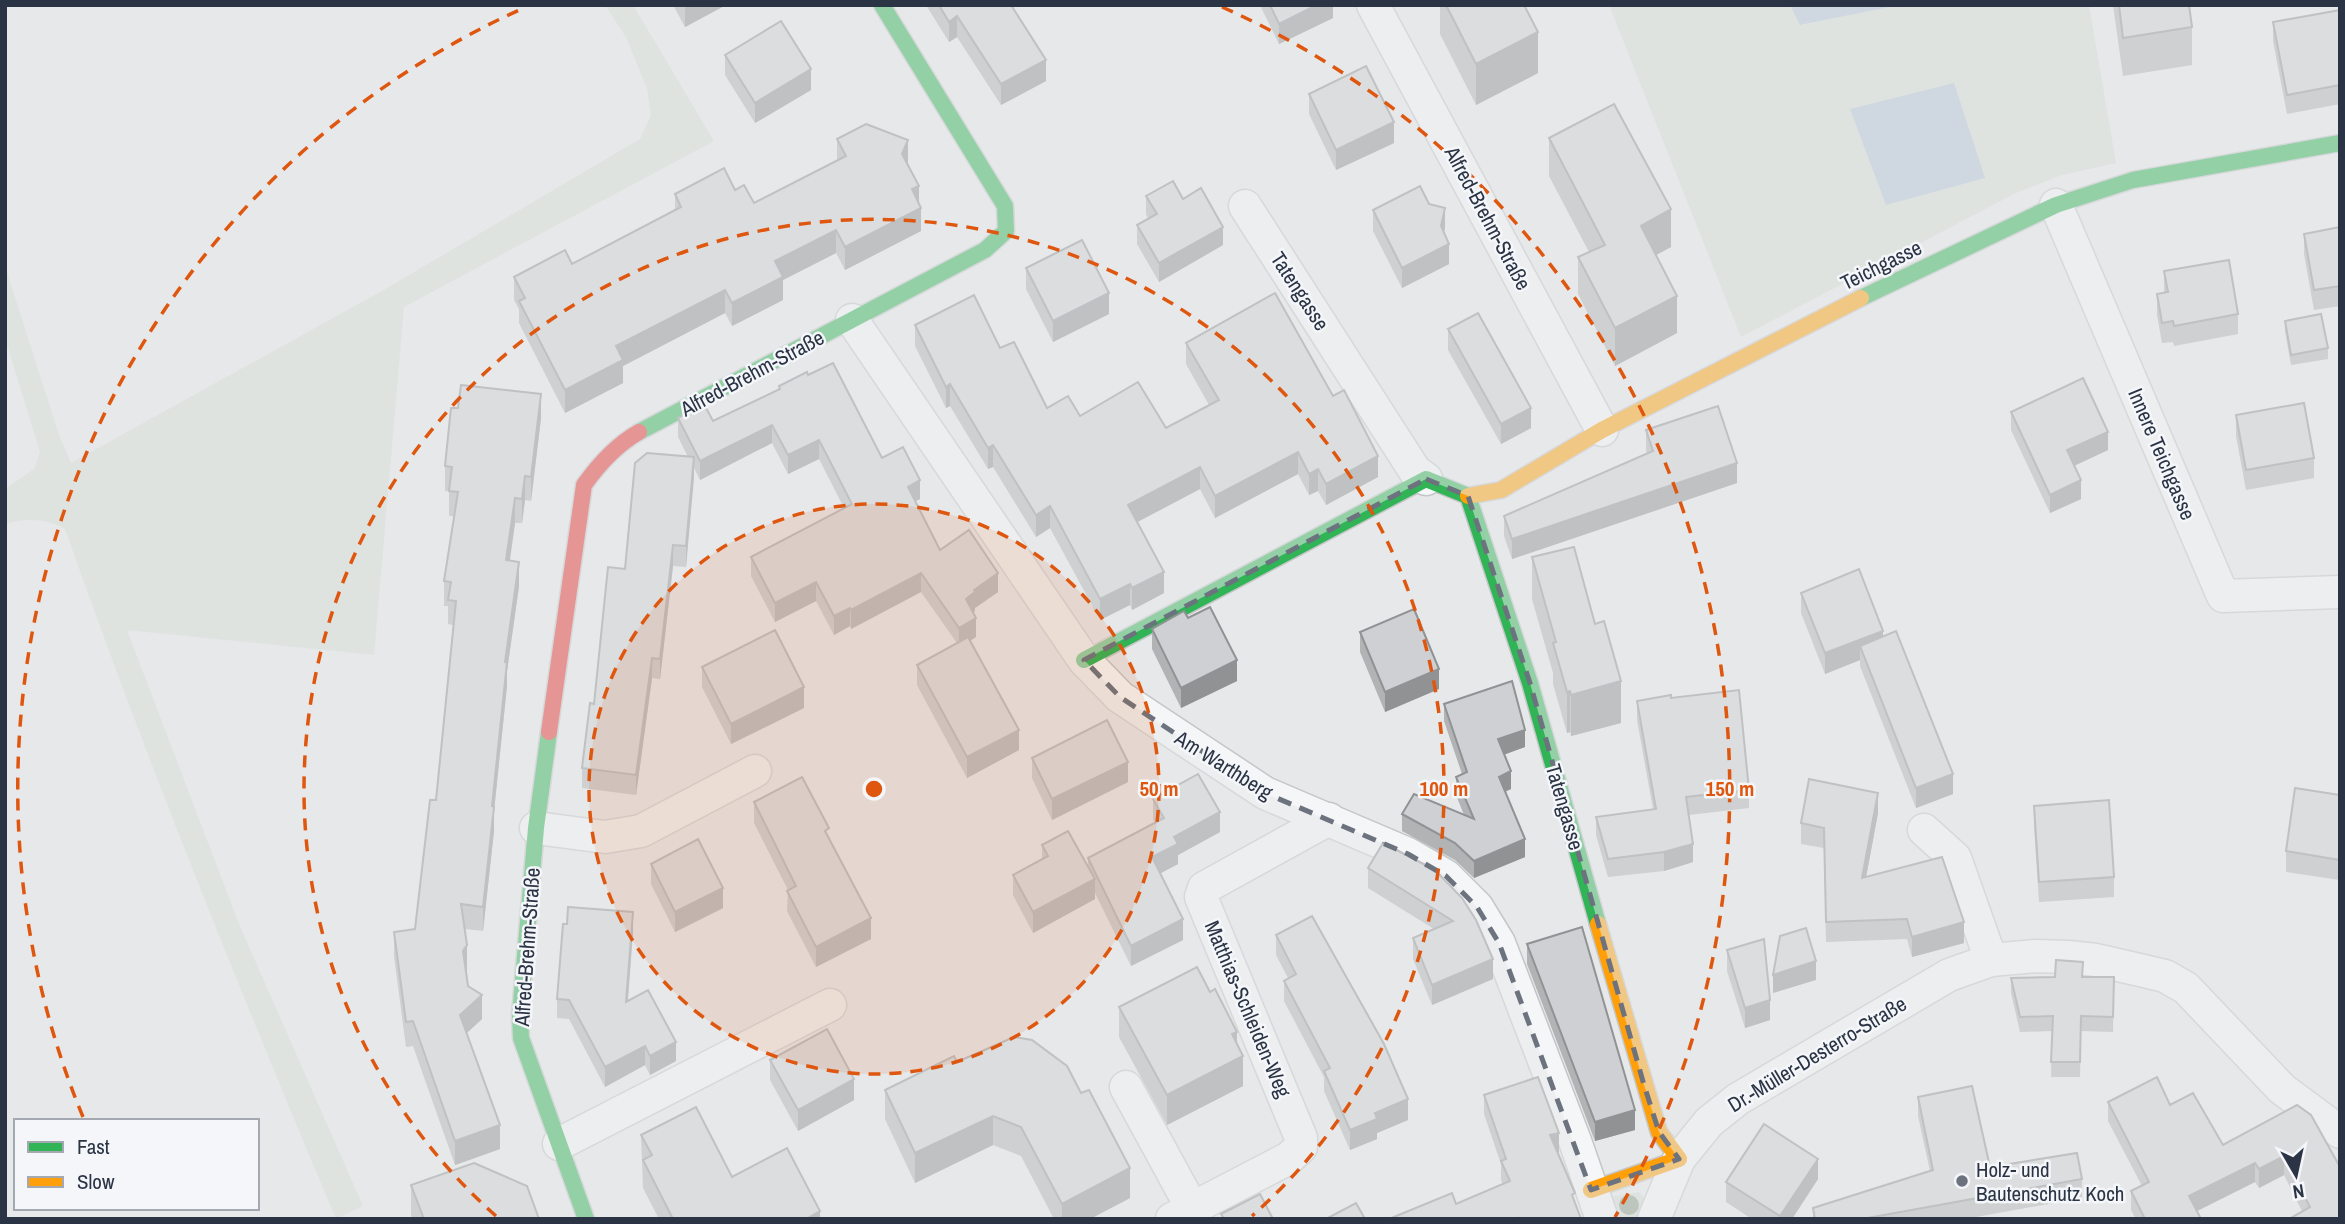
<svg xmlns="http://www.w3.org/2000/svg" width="2345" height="1224" font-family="'Archivo Narrow',sans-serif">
	<rect width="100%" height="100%" fill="#e6e8ea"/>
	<g fill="#d6ded6">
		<path d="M605,5H633L714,141L404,307L374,655L127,630L239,924L363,1206L336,1219C240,991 147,762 65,529C47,518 25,518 5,524V489L34,469L40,452L5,338V266L59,435L71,463L387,288L640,139L651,115L647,89L626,37Z"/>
		<polygon points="1609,5 1790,5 1801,25 1900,5 2089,5 2116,163 2062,175 2016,193 1741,337"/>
		<path d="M1638,1192C1648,1199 1646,1207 1645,1219H1614L1611,1197Z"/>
	</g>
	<g fill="#b4c4d5">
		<polygon points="1790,5 1900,5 1800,25"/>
		<polygon points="1954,83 1985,178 1886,205 1850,109"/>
	</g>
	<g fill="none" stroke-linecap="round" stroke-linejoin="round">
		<defs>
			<g id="street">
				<polyline points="1373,5 1602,430"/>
				<polyline points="2056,205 2223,596 2340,592"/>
				<polyline points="1245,206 1415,471 1426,479"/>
				<polyline points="852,320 1084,660 1120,697 1265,793 1408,854 1446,876 1477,907 1499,943 1575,1141 1602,1219"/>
				<polyline points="536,828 605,837 641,831 755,771"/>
				<polyline points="1924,830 1955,858 1991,960"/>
				<polyline points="1126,1087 1192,1208"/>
				<polyline points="559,1144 830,1005"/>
				<polyline points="1172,1219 1289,1158 1301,1147 1301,1138 1294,1121 1201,897 1204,888 1329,819"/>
				<polyline points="1654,1219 1679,1159 1709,1122 1738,1099 1949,975 1991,960 2036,956 2068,957 2096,960 2144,971 2165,976 2186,988 2282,1089 2340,1132"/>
			</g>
			<g id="fast">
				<polyline points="1861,298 2056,205 2133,180 2340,143"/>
				<polyline points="639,432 985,250 1006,231 1005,206 882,5"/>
				<polyline points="1084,660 1426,479 1468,496 1530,683 1598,924"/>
				<polyline points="549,732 536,828 520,1015 521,1038 586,1219"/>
			</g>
			<g id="slow">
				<polyline points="1468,496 1501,490 1602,430 1861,298"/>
				<polyline points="1591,1190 1679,1159 1659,1132 1598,924"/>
			</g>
			<path id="jam" d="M549,732L584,485C599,464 616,445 639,432"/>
		</defs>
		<use href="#street" stroke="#c4c6c8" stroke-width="35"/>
		<use href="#fast" stroke="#c4c6c8" stroke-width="19"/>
		<use href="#slow" stroke="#c4c6c8" stroke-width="19"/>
		<use href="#jam" stroke="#c4c6c8" stroke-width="19"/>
		<use href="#street" stroke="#f5f6f7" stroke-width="32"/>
		<use href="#fast" stroke="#30b455" stroke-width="16"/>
		<use href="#slow" stroke="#ff9f0a" stroke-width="16"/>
		<use href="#jam" stroke="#e5322d" stroke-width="16"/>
	</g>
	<circle fill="#8a9e88" cx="1629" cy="1205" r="10"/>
	<g fill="#b1b3b5">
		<polygon points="673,5 726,5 685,27"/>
		<polygon points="926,5 1011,5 1046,81 1001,105 957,37 949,42"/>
		<polygon points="1260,5 1333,5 1333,18 1279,44"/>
		<polygon points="1440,5 1524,5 1538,73 1476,105 1440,34"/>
		<polygon points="2113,5 2189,5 2192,27 2192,65 2123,76"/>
		<polygon points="2340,10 2340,104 2287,114 2273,41 2273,22"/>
		<polygon points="725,55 811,90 755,123 725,75"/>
		<polygon points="1309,94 1394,143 1336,170 1309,114"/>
		<polygon points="1549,138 1671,247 1656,255 1677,333 1615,366 1578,294 1578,257 1589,252 1549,176"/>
		<polygon points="837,139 908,163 919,203 921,231 845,270 836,253 783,280 783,300 732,326 725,313 623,366 623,383 565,413 519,323 519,309 514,300 514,277 572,264 675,210 675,194 735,190 754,203 837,161"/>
		<polygon points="1146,196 1183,199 1223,245 1159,282 1137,244 1137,225 1148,219 1146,214"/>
		<polygon points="1429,204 1445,228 1444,233 1449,264 1402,288 1373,231 1373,210"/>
		<polygon points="2340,227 2340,306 2314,310 2304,254 2304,234"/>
		<polygon points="1026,268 1109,314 1053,342 1026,289"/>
		<polygon points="2164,271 2238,314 2238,334 2174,346 2173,342 2162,343 2157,315 2157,294 2164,293"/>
		<polygon points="2285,321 2328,348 2328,359 2291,365 2285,331"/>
		<polygon points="915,325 1000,348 1047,408 1080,416 1166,428 1209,405 1186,364 1186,343 1378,477 1326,505 1318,491 1309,495 1298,474 1215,518 1200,489 1137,522 1164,593 1132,610 1130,605 1100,620 1050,528 1036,537 993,467 988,469 950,406 946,408 915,346"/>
		<polygon points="1448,329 1531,428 1501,444 1448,350"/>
		<polygon points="808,375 882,458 920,499 915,501 940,550 998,592 975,608 975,611 973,613 976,637 970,641 1019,750 967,778 917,685 917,665 957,643 921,592 851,629 850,626 834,635 816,601 775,622 751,576 751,557 844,508 819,459 788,474 772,443 700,480 694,468 686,567 673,566 660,679 652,678 636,795 582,788 582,768 594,704 625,569 688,457 678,437 678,418 713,421 779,389 779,386"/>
		<polygon points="2011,412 2108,450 2074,466 2081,499 2050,513 2011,430"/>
		<polygon points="2236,415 2314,458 2314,478 2246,490 2236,436"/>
		<polygon points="541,418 531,501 525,500 522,523 515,523 510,561 519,586 507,671 507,686 494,811 494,831 483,931 465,929 467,970 466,972 468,986 482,1019 467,1033 500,1149 455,1165 413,1046 406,1047 394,956 394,932 415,929 436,800 453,625 448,624 448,606 444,606 444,581 454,516 449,516 449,491 445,491 445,466"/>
		<polygon points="1646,430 1737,483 1512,559 1504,536 1504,516 1647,454 1646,450"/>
		<polygon points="1532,557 1595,624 1621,723 1571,736 1570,732 1567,733 1553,684 1553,673 1532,599"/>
		<polygon points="1801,593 1883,636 1953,794 1916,808 1860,666 1860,660 1825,674 1801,613"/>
		<polygon points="1188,618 1237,681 1181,708 1152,649 1152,629"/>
		<polygon points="1360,632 1439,689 1385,712 1360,652"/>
		<polygon points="702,667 804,708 731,744 702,687"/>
		<polygon points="1671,698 1749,790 1749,808 1689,815 1693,862 1664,871 1608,877 1596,835 1596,817 1653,809 1637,720 1637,701"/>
		<polygon points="1444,704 1525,747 1504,754 1511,789 1505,792 1525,857 1474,878 1455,860 1402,831 1402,814 1464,815 1456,795 1456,777 1462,774 1444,721"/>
		<polygon points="1032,758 1128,782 1052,820 1032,778"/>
		<polygon points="2340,795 2340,880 2286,872 2286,851"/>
		<polygon points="1153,799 1220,832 1178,855 1178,864 1160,873 1183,940 1131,966 1095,893 1095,899 1033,933 1013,895 1013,875 1042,859 1042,845 1088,866 1088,858 1155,823 1153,819"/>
		<polygon points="754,802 829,838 871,939 816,967 787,911 788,890 754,823"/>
		<polygon points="2034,806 2114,877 2114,897 2039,902 2034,826"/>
		<polygon points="1878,813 1866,877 1964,943 1912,957 1907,939 1826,942 1824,848 1801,844 1801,823"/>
		<polygon points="651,864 723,908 675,932 651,884"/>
		<polygon points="1368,868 1435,870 1493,979 1432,1005 1413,959 1413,938 1434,929 1368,888"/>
		<polygon points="633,931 628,1001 676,1061 650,1075 645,1065 605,1087 569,1019 557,1018 557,999"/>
		<polygon points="1276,935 1408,1120 1377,1133 1377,1139 1350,1150 1324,1091 1324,1077 1284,1001 1284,981 1288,978 1276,955"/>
		<polygon points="1527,944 1635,1130 1595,1141 1527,964"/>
		<polygon points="1727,950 1770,1020 1745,1028 1727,971"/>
		<polygon points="2083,977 2114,977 2113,1032 2081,1031 2080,1077 2051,1077 2052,1031 2020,1032 2011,993 2011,978"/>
		<polygon points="1119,1007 1237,1044 1243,1086 1167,1125 1119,1037"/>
		<polygon points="770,1060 854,1100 798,1131 770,1080"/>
		<polygon points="957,1062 1130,1198 1090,1219 1054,1219 1021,1156 993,1145 915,1183 885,1119 885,1090"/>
		<polygon points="1484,1095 1559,1152 1558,1152 1575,1203 1456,1204 1503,1184 1501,1180 1501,1164 1484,1114"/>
		<polygon points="1918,1097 1990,1167 2082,1179 2082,1198 1965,1219 1813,1219 1813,1208 1930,1171 1918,1116"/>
		<polygon points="2108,1102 2170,1105 2223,1145 2297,1105 2340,1219 2302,1211 2284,1175 2259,1188 2255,1182 2197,1211 2201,1219 2136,1219 2131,1210 2131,1191 2142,1186 2108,1121"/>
		<polygon points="641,1135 732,1177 820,1219 659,1219 643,1188"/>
		<polygon points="1818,1179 1792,1219 1752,1219 1726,1202 1726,1182"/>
		<polygon points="411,1185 539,1219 412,1219 411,1214"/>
	</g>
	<g fill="#909294">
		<polygon points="685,5 726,5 685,27"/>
		<polygon points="1317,5 1333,5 1333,18 1279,44 1279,24"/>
		<polygon points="957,16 957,37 949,42 949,22"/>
		<polygon points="1538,32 1538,73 1476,105 1476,64"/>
		<polygon points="1046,60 1046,81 1001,105 1001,84"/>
		<polygon points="811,69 811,90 755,123 755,103"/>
		<polygon points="1394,122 1394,143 1336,170 1336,150"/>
		<polygon points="908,140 908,163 902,177 902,154"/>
		<polygon points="919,186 919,209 921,208 921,231 845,270 845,247 912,189"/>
		<polygon points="1445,208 1445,228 1441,246 1441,226"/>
		<polygon points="1671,209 1671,247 1641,263 1641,226"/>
		<polygon points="1223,227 1223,245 1159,282 1159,263"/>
		<polygon points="836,230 836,253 783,280 783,300 732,326 732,303 775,261"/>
		<polygon points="1449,244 1449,264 1402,288 1402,268"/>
		<polygon points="725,290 725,313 623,366 623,383 565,413 565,390 616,346"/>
		<polygon points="1109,293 1109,314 1053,342 1053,321"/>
		<polygon points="1677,296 1677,333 1615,366 1615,328"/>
		<polygon points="950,384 950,406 946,408 946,387"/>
		<polygon points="541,394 541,418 531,501 531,477"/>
		<polygon points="1531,408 1531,428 1501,444 1501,424"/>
		<polygon points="772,425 772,443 700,480 700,461"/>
		<polygon points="2108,432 2108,450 2067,469 2067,450"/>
		<polygon points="819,440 819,459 788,474 788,455"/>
		<polygon points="993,445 993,467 988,469 988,448"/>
		<polygon points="1298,452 1298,474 1215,518 1215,496"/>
		<polygon points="1378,456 1378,477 1326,505 1326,484"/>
		<polygon points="694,457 694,478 686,567 686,546"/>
		<polygon points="1737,463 1737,483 1512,559 1512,539"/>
		<polygon points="1200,467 1200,489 1128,527 1128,505"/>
		<polygon points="1318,469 1318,491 1309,495 1309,474"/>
		<polygon points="525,476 525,500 522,523 522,499"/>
		<polygon points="920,480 920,499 908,505 908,487"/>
		<polygon points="2081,480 2081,499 2050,513 2050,495"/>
		<polygon points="515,498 515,523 506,584 506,560"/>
		<polygon points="1050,506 1050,528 1036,537 1036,515"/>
		<polygon points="673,545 673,566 660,679 660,659"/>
		<polygon points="519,562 519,586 507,671 507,686 494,811 494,831 483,931 483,907 505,662"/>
		<polygon points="1164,572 1164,593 1132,610 1132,588"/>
		<polygon points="921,573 921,592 851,629 851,610"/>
		<polygon points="998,573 998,592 975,608 975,611 966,618 966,599 974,590"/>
		<polygon points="816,582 816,601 775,622 775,603"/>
		<polygon points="1130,584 1130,605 1100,620 1100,599"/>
		<polygon points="850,608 850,626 834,635 834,616"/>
		<polygon points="976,618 976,637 959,647 959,628"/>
		<polygon points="1883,631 1883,651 1860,646 1860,660 1825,674 1825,653"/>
		<polygon points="652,658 652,678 636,795 636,775"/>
		<polygon points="1237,660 1237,681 1181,708 1181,688"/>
		<polygon points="1439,669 1439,689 1385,712 1385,692"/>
		<polygon points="1621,681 1621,723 1571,736 1571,695"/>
		<polygon points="804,687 804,708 731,744 731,724"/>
		<polygon points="1570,691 1570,732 1567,733 1567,692"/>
		<polygon points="1019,730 1019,750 967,778 967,757"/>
		<polygon points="1525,730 1525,747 1498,757 1498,739"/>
		<polygon points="1128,762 1128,782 1052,820 1052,799"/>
		<polygon points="1511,771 1511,789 1499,794 1499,777"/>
		<polygon points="1953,774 1953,794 1916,808 1916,788"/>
		<polygon points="1878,793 1878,813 1862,899 1862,878"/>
		<polygon points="1220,812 1220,832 1178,855 1178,864 1152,878 1152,857 1174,837"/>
		<polygon points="1525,839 1525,857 1474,878 1474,861"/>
		<polygon points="1693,844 1693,862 1664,871 1664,852"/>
		<polygon points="1095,879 1095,899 1033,933 1033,912"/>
		<polygon points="723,888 723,908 675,932 675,912"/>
		<polygon points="633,912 633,931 626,1021 626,1002"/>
		<polygon points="871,918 871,939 816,967 816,947"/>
		<polygon points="1183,919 1183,940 1131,966 1131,946"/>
		<polygon points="1964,922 1964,943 1912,957 1912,937"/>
		<polygon points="467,945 467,970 463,975 463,951"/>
		<polygon points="1493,959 1493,979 1432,1005 1432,985"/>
		<polygon points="1816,961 1816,980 1773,993 1773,975"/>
		<polygon points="482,995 482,1019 460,1039 460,1015"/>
		<polygon points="1770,1000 1770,1020 1745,1028 1745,1008"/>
		<polygon points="1237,1032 1237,1060 1243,1056 1243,1086 1167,1125 1167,1095 1232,1034"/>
		<polygon points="676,1042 676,1061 650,1075 650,1056"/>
		<polygon points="645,1046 645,1065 605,1087 605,1067"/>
		<polygon points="854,1079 854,1100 798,1131 798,1110"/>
		<polygon points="1408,1099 1408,1120 1377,1133 1377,1139 1350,1150 1350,1130 1375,1113"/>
		<polygon points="1635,1110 1635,1130 1595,1141 1595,1122"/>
		<polygon points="993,1116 993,1145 915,1183 915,1153"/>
		<polygon points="500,1125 500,1149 455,1165 455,1141"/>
		<polygon points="1559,1133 1559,1152 1550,1154 1550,1135"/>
		<polygon points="2284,1156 2284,1175 2259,1188 2259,1169"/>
		<polygon points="1818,1159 1818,1179 1792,1219 1780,1219 1780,1216"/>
		<polygon points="2255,1163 2255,1182 2189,1215 2189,1196"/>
		<polygon points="1130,1168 1130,1198 1090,1219 1062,1219 1062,1204"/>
		<polygon points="820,1211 820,1219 806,1219"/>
	</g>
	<g fill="#ced0d3" stroke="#909294" stroke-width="2">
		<polygon points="939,5 1011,5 1046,60 1001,84 957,16 949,22"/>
		<polygon points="1270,5 1317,5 1279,24"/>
		<polygon points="1446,5 1524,5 1538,32 1476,64"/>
		<polygon points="2119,5 2189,5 2192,27 2123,38"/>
		<polygon points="2340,10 2340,85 2287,95 2273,22"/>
		<polygon points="781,21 811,69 755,103 725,55"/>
		<polygon points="1366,66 1394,122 1336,150 1309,94"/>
		<polygon points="1614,104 1671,209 1641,226 1677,296 1615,328 1578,257 1605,245 1549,138"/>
		<polygon points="866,124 908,140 902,154 919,186 912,189 921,208 845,247 836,230 775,261 783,277 732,303 725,290 616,346 623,360 565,390 519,301 525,298 514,277 565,250 572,264 681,207 675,194 724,168 735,190 744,185 754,203 846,156 837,139"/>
		<polygon points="1173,181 1183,199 1201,188 1223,227 1159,263 1137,225 1157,214 1146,196"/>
		<polygon points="1420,186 1429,204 1445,208 1441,226 1449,244 1402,268 1373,210"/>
		<polygon points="2340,227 2340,286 2314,290 2304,234"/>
		<polygon points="1082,240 1109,293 1053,321 1026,268"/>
		<polygon points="2229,260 2238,314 2174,326 2173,321 2162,323 2157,294 2168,292 2164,271"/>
		<polygon points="1275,293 1333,396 1344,390 1378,456 1326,484 1318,469 1309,474 1298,452 1215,496 1200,467 1128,505 1164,572 1132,588 1130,584 1100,599 1050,506 1036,515 993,445 988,448 950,384 946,387 915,325 974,295 1000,348 1014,342 1047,408 1068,396 1080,416 1138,382 1166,428 1219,400 1186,343"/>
		<polygon points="1478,313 1531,408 1501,424 1448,329"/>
		<polygon points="2321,314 2328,348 2291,355 2285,321"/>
		<polygon points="833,363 882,458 903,447 920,480 908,487 940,550 969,530 998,573 974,590 975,592 966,599 976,618 959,628 921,573 851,610 850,608 834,616 816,582 775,603 751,557 852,504 819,440 788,455 772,425 700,461 678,418 704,404 713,421 780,389 779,386 807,372 808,375"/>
		<polygon points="2083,378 2108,432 2067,450 2081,480 2050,495 2011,412"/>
		<polygon points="461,385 541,394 531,477 525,476 522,499 515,498 506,560 519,562 505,662 507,662 492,806 494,807 483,907 461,904 467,945 463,951 468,986 482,995 460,1015 500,1125 455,1141 413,1021 406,1022 394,932 415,929 430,800 436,800 456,601 448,600 451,582 444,581 458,492 449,491 452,467 445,466 451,408 458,408"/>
		<polygon points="2304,403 2314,458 2246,470 2236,415"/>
		<polygon points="1718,406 1737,463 1512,539 1504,516 1653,451 1646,430"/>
		<polygon points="647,453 694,457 686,546 673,545 660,659 652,658 636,775 582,768 590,703 594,704 608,567 625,569 635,463"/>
		<polygon points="1574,547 1595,624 1604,621 1621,681 1571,695 1570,691 1567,692 1553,643 1556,642 1532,557"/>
		<polygon points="1859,569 1883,631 1825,653 1801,593"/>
		<polygon points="1210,607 1237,660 1181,688 1152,629 1184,611 1188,618"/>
		<polygon points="1414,609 1439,669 1385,692 1360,632"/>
		<polygon points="775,630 804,687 731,724 702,667"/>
		<polygon points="1896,631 1953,774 1916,788 1860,646"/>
		<polygon points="968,637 1019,730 967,757 917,665"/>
		<polygon points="1512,681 1525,730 1498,739 1511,771 1499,777 1525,839 1474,861 1455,843 1402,814 1414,794 1474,819 1456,777 1467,772 1444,704"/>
		<polygon points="1739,690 1749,790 1686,797 1693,844 1664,852 1608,859 1596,817 1656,809 1637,701 1671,695 1671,698"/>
		<polygon points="1107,720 1128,762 1052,799 1032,758"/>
		<polygon points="1198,774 1220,812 1174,837 1178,844 1152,857 1183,919 1131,946 1088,858 1164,818 1153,799"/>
		<polygon points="802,777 829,828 825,831 871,918 816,947 787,891 796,886 754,802"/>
		<polygon points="1809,779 1878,793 1862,878 1942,857 1964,922 1912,937 1907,919 1826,922 1824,828 1801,823"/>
		<polygon points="2295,788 2340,795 2340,860 2286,851"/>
		<polygon points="2109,800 2114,877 2039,882 2034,806"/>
		<polygon points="1068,831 1095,879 1033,912 1013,875 1048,856 1042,845"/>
		<polygon points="698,839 723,888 675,912 651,864"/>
		<polygon points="1383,843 1435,870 1462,898 1476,920 1493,959 1432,985 1413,938 1453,921 1368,868"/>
		<polygon points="568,907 633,912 626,1002 648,990 676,1042 650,1056 645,1046 605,1067 569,1000 557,999 563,924 567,924"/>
		<polygon points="1312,916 1384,1044 1408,1099 1375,1113 1377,1119 1350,1130 1324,1071 1330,1068 1284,981 1296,974 1276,935"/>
		<polygon points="1582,927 1635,1110 1595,1122 1527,944"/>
		<polygon points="1806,928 1816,961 1773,975 1780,936"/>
		<polygon points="1764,939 1770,1000 1745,1008 1727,950"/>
		<polygon points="2056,960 2083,962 2082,977 2114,977 2113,1017 2081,1016 2080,1062 2051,1062 2053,1016 2020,1017 2011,978 2055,977"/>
		<polygon points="1197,967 1210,992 1215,989 1237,1032 1232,1034 1243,1056 1167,1095 1119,1007"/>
		<polygon points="827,1029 854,1079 798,1110 770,1060"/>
		<polygon points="1014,1037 1032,1040 1067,1066 1081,1093 1089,1090 1130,1168 1062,1204 1021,1127 993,1116 915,1153 885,1090 954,1056 957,1062"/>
		<polygon points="1538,1077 1559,1133 1550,1135 1575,1193 1572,1195 1581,1219 1518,1219 1518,1218 1515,1219 1389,1219 1452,1193 1456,1204 1510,1181 1501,1161 1506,1159 1484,1095"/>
		<polygon points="2157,1077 2170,1105 2193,1093 2223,1145 2297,1105 2311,1115 2340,1167 2340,1219 2289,1219 2310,1207 2284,1156 2259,1169 2255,1163 2189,1196 2201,1219 2145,1219 2131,1191 2149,1182 2108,1102"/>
		<polygon points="1972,1086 1990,1167 2077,1153 2082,1179 1862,1219 1815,1219 1813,1208 1933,1170 1918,1097"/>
		<polygon points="696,1107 732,1177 787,1148 820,1211 806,1219 673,1219 643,1160 652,1155 641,1135"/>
		<polygon points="1764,1124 1818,1159 1780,1216 1726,1182"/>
		<polygon points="474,1163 527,1186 539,1219 424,1219 411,1185"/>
		<polygon points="1260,1194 1273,1219 1224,1219 1221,1214"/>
		<polygon points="1356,1203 1365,1219 1326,1219"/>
	</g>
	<path d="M0 0H2345V1224H0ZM1426,479L1468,496L1530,683L1644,1085L1659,1132L1679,1159L1591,1190L1499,943L1477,907L1446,876L1408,854L1265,793L1120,697L1084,660Z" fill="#e6e8ea" fill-opacity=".55" fill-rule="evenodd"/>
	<path fill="none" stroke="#6c737f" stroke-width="5" stroke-dasharray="14 9" stroke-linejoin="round" d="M1426,479L1468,496L1530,683L1644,1085L1659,1132L1679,1159L1591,1190L1499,943L1477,907L1446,876L1408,854L1265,793L1120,697L1084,660Z"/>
	<circle cx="874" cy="789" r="285" fill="#df570f" fill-opacity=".12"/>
	<g fill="none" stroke="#df570f" stroke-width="3.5" stroke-dasharray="12 9">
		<circle cx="874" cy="789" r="285"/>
		<path d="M496 1216A570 570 0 1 1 1252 1216"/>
		<path d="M83 1117A856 856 0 0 1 526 7M1222 7A856 856 0 0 1 1615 1217"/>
	</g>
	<circle fill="#6c737f" stroke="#f4f6f9" stroke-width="2.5" cx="1962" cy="1181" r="7"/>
	<g text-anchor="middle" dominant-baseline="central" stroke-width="5" stroke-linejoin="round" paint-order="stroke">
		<g font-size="21" fill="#2b3445" stroke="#f4f6f9">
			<text transform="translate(1488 218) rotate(62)">Alfred-Brehm-Straße</text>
			<text transform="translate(1881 265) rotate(-26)">Teichgasse</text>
			<text transform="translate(1300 291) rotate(57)">Tatengasse</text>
			<text transform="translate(752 373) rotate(-28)">Alfred-Brehm-Straße</text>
			<text transform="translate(2162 454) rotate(67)">Innere Teichgasse</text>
			<text transform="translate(1224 765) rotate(32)">Am Warthberg</text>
			<text transform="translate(1565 807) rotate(74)">Tatengasse</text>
			<text transform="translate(527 947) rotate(-86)">Alfred-Brehm-Straße</text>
			<text transform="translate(1248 1009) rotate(67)">Matthias-Schleiden-Weg</text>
			<text transform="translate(1817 1054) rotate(-31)">Dr.-Müller-Desterro-Straße</text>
		</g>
		<g font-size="21" fill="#2b3445" stroke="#f4f6f9" text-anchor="start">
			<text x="1976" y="1169">Holz- und<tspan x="1976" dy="24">Bautenschutz Koch</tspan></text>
		</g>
	</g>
	<circle cx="874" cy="789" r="10" fill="#df570f" stroke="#f4f6f9" stroke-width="3.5"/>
	<g font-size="21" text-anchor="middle" font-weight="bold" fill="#df570f" stroke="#f4f6f9" stroke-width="5" stroke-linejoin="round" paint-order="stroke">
		<text x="1159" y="796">50 m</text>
		<text x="1444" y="796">100 m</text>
		<text x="1730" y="796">150 m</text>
	</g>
	<rect width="2345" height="1224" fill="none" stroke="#2b3445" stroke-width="14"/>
	<rect x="14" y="1119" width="245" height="91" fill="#f4f6f9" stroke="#a4a8b1" stroke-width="2"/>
	<rect x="28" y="1142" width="35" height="10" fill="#30b455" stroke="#a4a8b1" stroke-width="2"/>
	<text x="77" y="1154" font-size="21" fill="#2b3445">Fast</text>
	<rect x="28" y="1177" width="35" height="10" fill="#ff9f0a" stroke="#a4a8b1" stroke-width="2"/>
	<text x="77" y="1189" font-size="21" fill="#2b3445">Slow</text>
	<g transform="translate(2296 1175) rotate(171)" stroke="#f4f6f9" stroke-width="5" paint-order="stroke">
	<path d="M0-5L12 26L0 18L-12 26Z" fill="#2b3445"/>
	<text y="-10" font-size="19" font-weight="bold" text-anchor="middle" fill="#2b3445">N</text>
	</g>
</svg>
